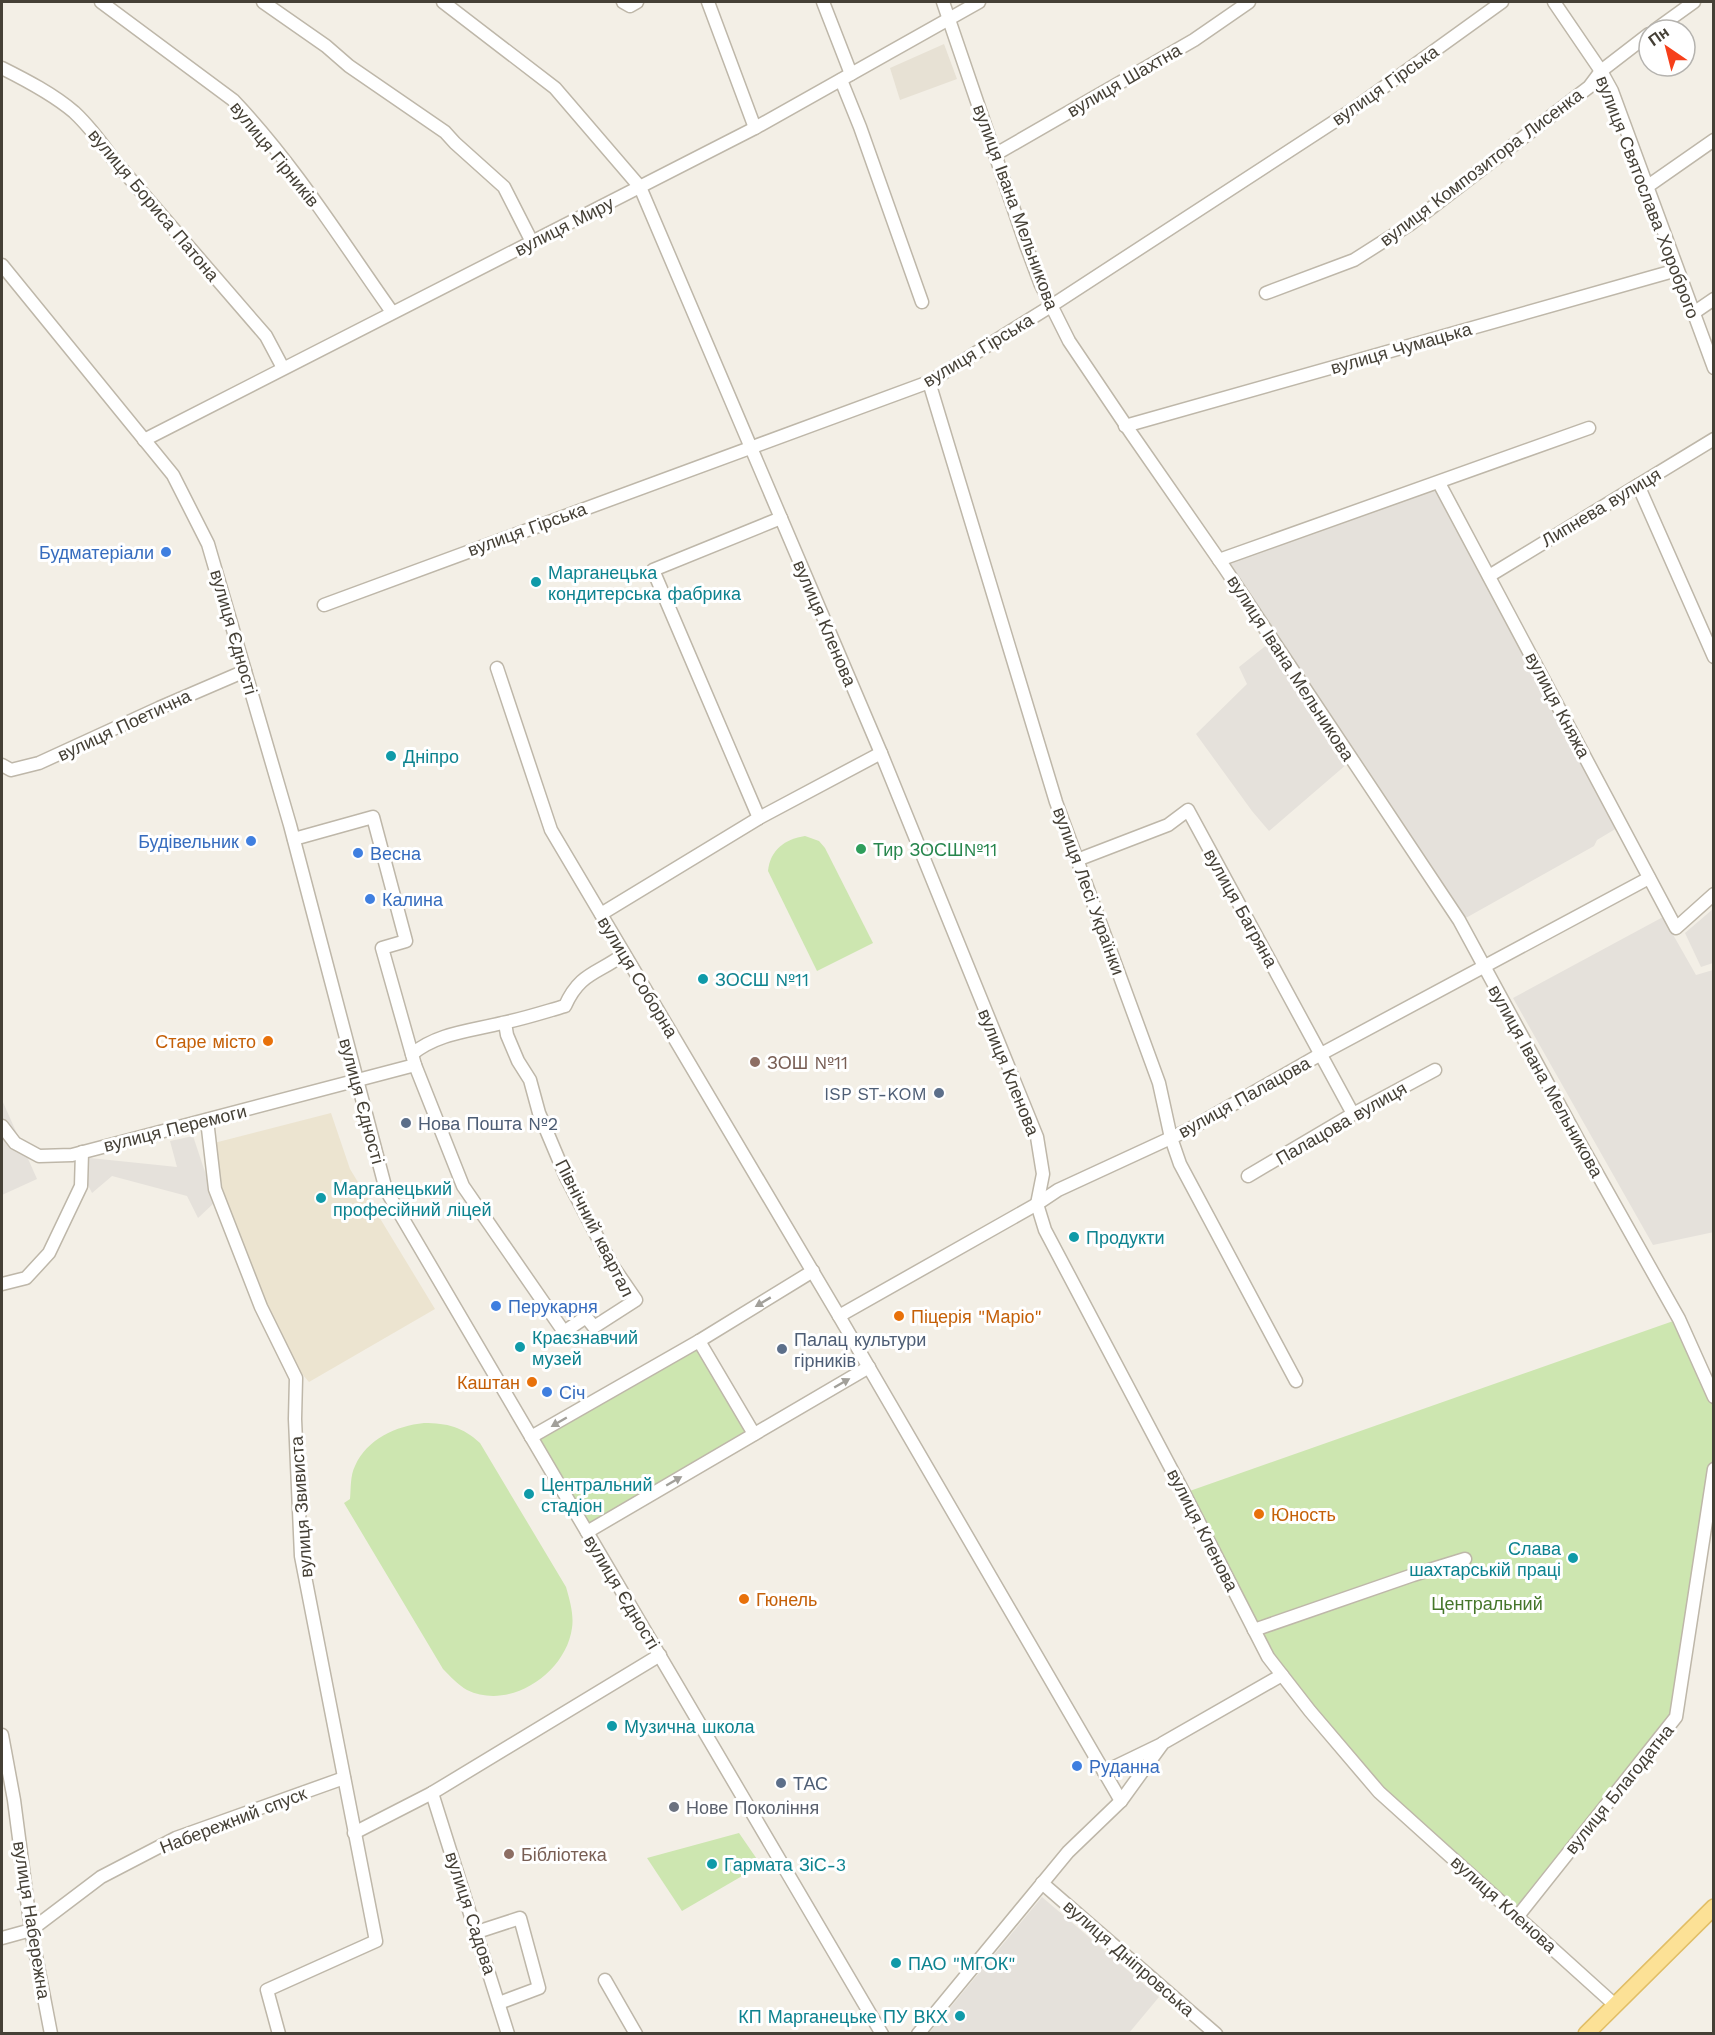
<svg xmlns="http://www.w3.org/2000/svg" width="1715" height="2035" font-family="'Work Sans',sans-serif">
	<rect width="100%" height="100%" fill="#f3efe6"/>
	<polygon fill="#e7e1d4" points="944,44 957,79 900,100 890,68"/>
	<g fill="#e5e1db">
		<polygon points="1437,488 1617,828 1597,840 1594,846 1464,919 1227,562"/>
		<polygon points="1268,644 1347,764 1269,831 1252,811 1196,734 1247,684 1239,667"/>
		<polygon points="1713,909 1713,963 1701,967 1685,933"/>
		<polygon points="1663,917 1696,975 1713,970 1714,1232 1653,1245 1513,998"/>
		<polygon points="2,1100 37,1179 2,1195"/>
		<polygon points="193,1136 215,1202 198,1218 187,1196 112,1176 92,1193 77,1163 90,1158 177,1167 170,1141"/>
		<polygon points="1042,1897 1159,1997 1129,2033 929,2033"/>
	</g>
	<polygon fill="#ece4d0" points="331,1113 350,1169 435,1309 309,1382 283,1352 221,1195 214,1143"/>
	<g fill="#cde6b0">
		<path d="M805,836L819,841L825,848L873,943L817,971L768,871C770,850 785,839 805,836Z"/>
		<polygon points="1679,1319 1713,1397 1714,1469 1676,1717 1518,1916 1379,1792 1268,1657 1184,1493"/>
		<polygon points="698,1346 746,1431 587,1525 539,1439"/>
		<path d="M424,1423C447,1423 463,1427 480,1443L566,1587C570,1601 574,1615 572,1628C566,1673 510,1711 467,1690C458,1685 450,1676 443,1669L344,1503L350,1499C351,1488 350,1476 355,1466C367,1439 396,1426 424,1423Z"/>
		<polygon points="739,1833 761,1865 682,1911 647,1858"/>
	</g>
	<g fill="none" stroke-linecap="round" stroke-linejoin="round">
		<defs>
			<g id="minor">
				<path d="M101,2L233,100C294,164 341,240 392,312"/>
				<polyline points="263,2 326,46 349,66 445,132 455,143 504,187 532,242"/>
				<polyline points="443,2 555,88 640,187 881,753 1037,1137 1043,1174 1037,1204 1045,1230 1184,1493 1268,1657 1310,1711 1379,1792 1615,2005"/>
				<polyline points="623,2 630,6 637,2"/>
				<polyline points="708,2 755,128"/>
				<polyline points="823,2 851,74"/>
				<polyline points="943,2 1026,245 1041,285 1069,341 1131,433 1224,567 1459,920 1580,1143 1679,1319 1714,1397"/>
				<polyline points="1554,2 1601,71 1612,91 1714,368"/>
				<polyline points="1655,30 1694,2"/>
				<path d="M2,68C26,80 53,94 74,112C89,126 101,142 113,159L266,336L283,368"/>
				<polyline points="841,80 860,127 922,302"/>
				<polyline points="996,154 1194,40 1249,2"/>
				<polyline points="1648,186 1714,140"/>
				<polyline points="2,265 173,475 208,544 290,825 386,1190 882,2034"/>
				<polyline points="1266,293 1354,260 1409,225 1589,87 1601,71 1649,34"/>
				<polyline points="1692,314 1714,299"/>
				<polyline points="929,382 1056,802 1159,1083 1171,1138 1180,1164 1296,1381"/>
				<polyline points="1125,426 1677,270"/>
				<polyline points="144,440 755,128 979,2"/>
				<polyline points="1439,483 1676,928 1714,894"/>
				<polyline points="1638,485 1714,657"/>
				<polyline points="1219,560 1589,428"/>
				<polyline points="1489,576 1714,439"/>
				<polyline points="324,605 929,382 1051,306 1352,110 1502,2"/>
				<polyline points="497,668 551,830 839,1316 1121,1801"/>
				<polyline points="2,765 11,770 39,763 159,708 245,671"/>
				<polyline points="759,818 653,570 781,518"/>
				<polyline points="1077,860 1168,825 1188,810 1353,1114"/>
				<polyline points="601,914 759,818 881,753"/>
				<path d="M412,1054C438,1033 470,1031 502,1023C523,1019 544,1012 565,1006C580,972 598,974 624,954"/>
				<polyline points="415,1065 463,1186 564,1332 586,1317 594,1327 636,1300 612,1265 566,1177 539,1113 530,1080 518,1061 507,1035 505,1023"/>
				<polyline points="207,1120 215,1189 261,1307 296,1378 295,1419 301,1556 376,1941 267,1990 279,2034"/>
				<polyline points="2,1126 15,1143 39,1156 72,1155 415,1065 382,948 406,941 373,817 294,839"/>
				<polyline points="1248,1176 1353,1114 1435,1070"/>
				<polyline points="2,1284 26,1278 49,1253 81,1186 82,1152"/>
				<polyline points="839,1316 1037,1204 1058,1190 1188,1130 1321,1054 1649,878"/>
				<polyline points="699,1341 754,1434"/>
				<polyline points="531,1437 699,1341 813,1271"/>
				<polyline points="587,1532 869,1367"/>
				<polyline points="1254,1630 1413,1575 1465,1559"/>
				<polyline points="2,1735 14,1800 31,1930 51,2034"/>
				<polyline points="1104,1772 1162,1744"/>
				<polyline points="432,1793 508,2034"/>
				<polyline points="354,1833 432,1793 660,1655"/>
				<polyline points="1042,1883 1216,2034"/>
				<polyline points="1518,1916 1676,1717 1714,1469"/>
				<polyline points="477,1932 520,1918 539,1988 499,2003"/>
				<polyline points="2,1938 31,1930 101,1877 176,1838 344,1778"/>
				<polyline points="605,1980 636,2034"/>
				<polyline points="918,2034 1068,1852 1121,1801 1163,1743 1282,1675"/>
			</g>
			<polyline id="major" points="1586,2034 1714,1907"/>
		</defs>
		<use href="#minor" stroke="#beb7a9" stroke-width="15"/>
		<use href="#major" stroke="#e1be66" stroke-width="18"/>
		<use href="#minor" stroke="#fff" stroke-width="12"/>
		<use href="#major" stroke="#fce196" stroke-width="15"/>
	</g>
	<defs><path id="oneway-solid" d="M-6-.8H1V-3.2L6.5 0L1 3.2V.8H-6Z" transform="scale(1.5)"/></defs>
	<g fill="#a2a09a">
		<use href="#oneway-solid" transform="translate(763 1302) rotate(149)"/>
		<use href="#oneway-solid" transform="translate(842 1383) rotate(-30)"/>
		<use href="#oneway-solid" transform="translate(559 1422) rotate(150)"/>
		<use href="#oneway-solid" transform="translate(674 1481) rotate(-30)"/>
	</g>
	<g fill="#3f7fe0" stroke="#fff" stroke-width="2">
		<circle cx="166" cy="552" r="6"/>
		<circle cx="251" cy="841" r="6"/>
		<circle cx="358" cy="853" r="6"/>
		<circle cx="370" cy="899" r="6"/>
		<circle cx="496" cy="1306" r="6"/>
		<circle cx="547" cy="1392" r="6"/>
		<circle cx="1077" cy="1766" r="6"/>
	</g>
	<g fill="#0f9aa8" stroke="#fff" stroke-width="2">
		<circle cx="536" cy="582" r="6"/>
		<circle cx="391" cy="756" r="6"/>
		<circle cx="703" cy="979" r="6"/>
		<circle cx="321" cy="1198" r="6"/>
		<circle cx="1074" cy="1237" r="6"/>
		<circle cx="520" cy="1347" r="6"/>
		<circle cx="529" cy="1494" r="6"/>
		<circle cx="1573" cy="1558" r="6"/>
		<circle cx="612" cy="1726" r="6"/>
		<circle cx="712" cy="1864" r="6"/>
		<circle cx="896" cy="1963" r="6"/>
		<circle cx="960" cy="2016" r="6"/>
	</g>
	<circle fill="#2e9e5b" stroke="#fff" stroke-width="2" cx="861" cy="849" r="6"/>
	<g fill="#e8710a" stroke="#fff" stroke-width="2">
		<circle cx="268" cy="1041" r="6"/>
		<circle cx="899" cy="1316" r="6"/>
		<circle cx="532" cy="1382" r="6"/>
		<circle cx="1259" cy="1514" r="6"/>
		<circle cx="744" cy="1599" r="6"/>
	</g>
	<g fill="#8d6e63" stroke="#fff" stroke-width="2">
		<circle cx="755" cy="1062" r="6"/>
		<circle cx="509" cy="1854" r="6"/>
	</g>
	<g fill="#5c6f8a" stroke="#fff" stroke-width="2">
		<circle cx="939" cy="1093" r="6"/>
		<circle cx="406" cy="1123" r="6"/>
		<circle cx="782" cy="1349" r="6"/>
		<circle cx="781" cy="1783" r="6"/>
	</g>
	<circle fill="#6b7280" stroke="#fff" stroke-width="2" cx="674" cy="1807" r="6"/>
	<g text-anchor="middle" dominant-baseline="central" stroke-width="6" stroke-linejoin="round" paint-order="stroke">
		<g font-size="18" fill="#454036" stroke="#fff">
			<text transform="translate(1124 80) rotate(-30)">вулиця Шахтна</text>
			<text transform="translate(1385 85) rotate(-35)">вулиця Гірська</text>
			<text transform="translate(275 154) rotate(51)">вулиця Гірників</text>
			<text transform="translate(1481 167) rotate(-37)">вулиця Композитора Лисенка</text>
			<text transform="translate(1648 197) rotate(69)">вулиця Святослава Хороброго</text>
			<text transform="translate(154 205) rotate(50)">вулиця Бориса Патона</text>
			<text transform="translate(1016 207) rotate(70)">вулиця Івана Мельникова</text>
			<text transform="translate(564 226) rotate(-27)">вулиця Миру</text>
			<text transform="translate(1401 348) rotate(-16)">вулиця Чумацька</text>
			<text transform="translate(978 350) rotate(-31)">вулиця Гірська</text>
			<text transform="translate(1601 507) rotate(-31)">Липнева вулиця</text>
			<text transform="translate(527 529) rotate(-20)">вулиця Гірська</text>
			<text transform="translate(825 623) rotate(67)">вулиця Кленова</text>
			<text transform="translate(234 632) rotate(74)">вулиця Єдності</text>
			<text transform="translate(1291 668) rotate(57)">вулиця Івана Мельникова</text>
			<text transform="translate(1558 705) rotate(62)">вулиця Княжа</text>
			<text transform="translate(124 725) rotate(-25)">вулиця Поетична</text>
			<text transform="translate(1089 891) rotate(70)">вулиця Лесі Українки</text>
			<text transform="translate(1241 908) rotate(61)">вулиця Багряна</text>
			<text transform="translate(638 977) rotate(59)">вулиця Соборна</text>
			<text transform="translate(1009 1072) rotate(68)">вулиця Кленова</text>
			<text transform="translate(1546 1081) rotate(61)">вулиця Івана Мельникова</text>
			<text transform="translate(1244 1097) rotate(-29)">вулиця Палацова</text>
			<text transform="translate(362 1101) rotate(75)">вулиця Єдності</text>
			<text transform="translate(1341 1123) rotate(-30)">Палацова вулиця</text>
			<text transform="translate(175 1128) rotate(-14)">вулиця Перемоги</text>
			<text transform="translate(595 1228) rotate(63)">Північний квартал</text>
			<text transform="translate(301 1507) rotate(-94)">вулиця Звивиста</text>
			<text transform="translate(1203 1530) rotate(63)">вулиця Кленова</text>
			<text transform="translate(622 1592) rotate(59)">вулиця Єдності</text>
			<text transform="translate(1619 1789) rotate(-51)">вулиця Благодатна</text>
			<text transform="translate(233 1820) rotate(-21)">Набережний спуск</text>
			<text transform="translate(1504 1904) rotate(42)">вулиця Кленова</text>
			<text transform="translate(471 1913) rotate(72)">вулиця Садова</text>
			<text transform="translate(32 1920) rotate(81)">вулиця Набережна</text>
			<text transform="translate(1129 1958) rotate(41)">вулиця Дніпровська</text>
		</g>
		<g font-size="18" fill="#366cbe" stroke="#fff" text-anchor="start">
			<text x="154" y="552" text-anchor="end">Будматеріали</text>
			<text x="239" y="841" text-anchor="end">Будівельник</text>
			<text x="370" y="853">Весна</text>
			<text x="382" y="899">Калина</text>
			<text x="508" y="1306">Перукарня</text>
			<text x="559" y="1392">Січ</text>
			<text x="1089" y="1766">Руданна</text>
		</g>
		<g font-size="18" fill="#0d838f" stroke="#fff" text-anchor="start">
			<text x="548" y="572">Марганецька<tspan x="548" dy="21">кондитерська фабрика</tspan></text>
			<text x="403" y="756">Дніпро</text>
			<text x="715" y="979">ЗОСШ №11</text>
			<text x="333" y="1188">Марганецький<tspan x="333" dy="21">професійний ліцей</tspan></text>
			<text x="1086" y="1237">Продукти</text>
			<text x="532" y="1337">Краєзнавчий<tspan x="532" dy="21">музей</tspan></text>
			<text x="541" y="1484">Центральний<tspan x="541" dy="21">стадіон</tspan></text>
			<text x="1561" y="1548" text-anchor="end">Слава<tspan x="1561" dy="21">шахтарській праці</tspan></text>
			<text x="624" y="1726">Музична школа</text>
			<text x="724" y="1864">Гармата ЗіС-3</text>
			<text x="908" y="1963">ПАО "МГОК"</text>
			<text x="948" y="2016" text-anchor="end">КП Марганецьке ПУ ВКХ</text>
		</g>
		<g font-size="18" fill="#27864d" stroke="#fff" text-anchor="start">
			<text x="873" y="849">Тир ЗОСШ№11</text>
		</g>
		<g font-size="18" fill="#c56008" stroke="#fff" text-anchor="start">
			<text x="256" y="1041" text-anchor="end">Старе місто</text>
			<text x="911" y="1316">Піцерія "Маріо"</text>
			<text x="520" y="1382" text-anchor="end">Каштан</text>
			<text x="1271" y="1514">Юность</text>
			<text x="756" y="1599">Гюнель</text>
		</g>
		<g font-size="18" fill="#785e54" stroke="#fff" text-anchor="start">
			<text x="767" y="1062">ЗОШ №11</text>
			<text x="521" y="1854">Бібліотека</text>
		</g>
		<g font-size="18" fill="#4e5e75" stroke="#fff" text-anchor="start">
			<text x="927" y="1093" text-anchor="end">ISP ST-KOM</text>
			<text x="418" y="1123">Нова Пошта №2</text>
			<text x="794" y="1339">Палац культури<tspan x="794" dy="21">гірників</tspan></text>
			<text x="793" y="1783">ТАС</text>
		</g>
		<g font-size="18" fill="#45762a" stroke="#fff">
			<text x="1487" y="1603">Центральний</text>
		</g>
		<g font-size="18" fill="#5b616d" stroke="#fff" text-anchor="start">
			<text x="686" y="1807">Нове Покоління</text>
		</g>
	</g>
	<rect width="1715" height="2035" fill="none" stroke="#454036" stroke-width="6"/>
	<g transform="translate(1667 48) rotate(325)"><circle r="28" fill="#ffffff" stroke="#b5b3af" stroke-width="1.5"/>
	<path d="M0-4.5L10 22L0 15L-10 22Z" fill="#f63f1a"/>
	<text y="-9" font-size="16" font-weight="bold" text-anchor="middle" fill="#454036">Пн</text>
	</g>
</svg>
